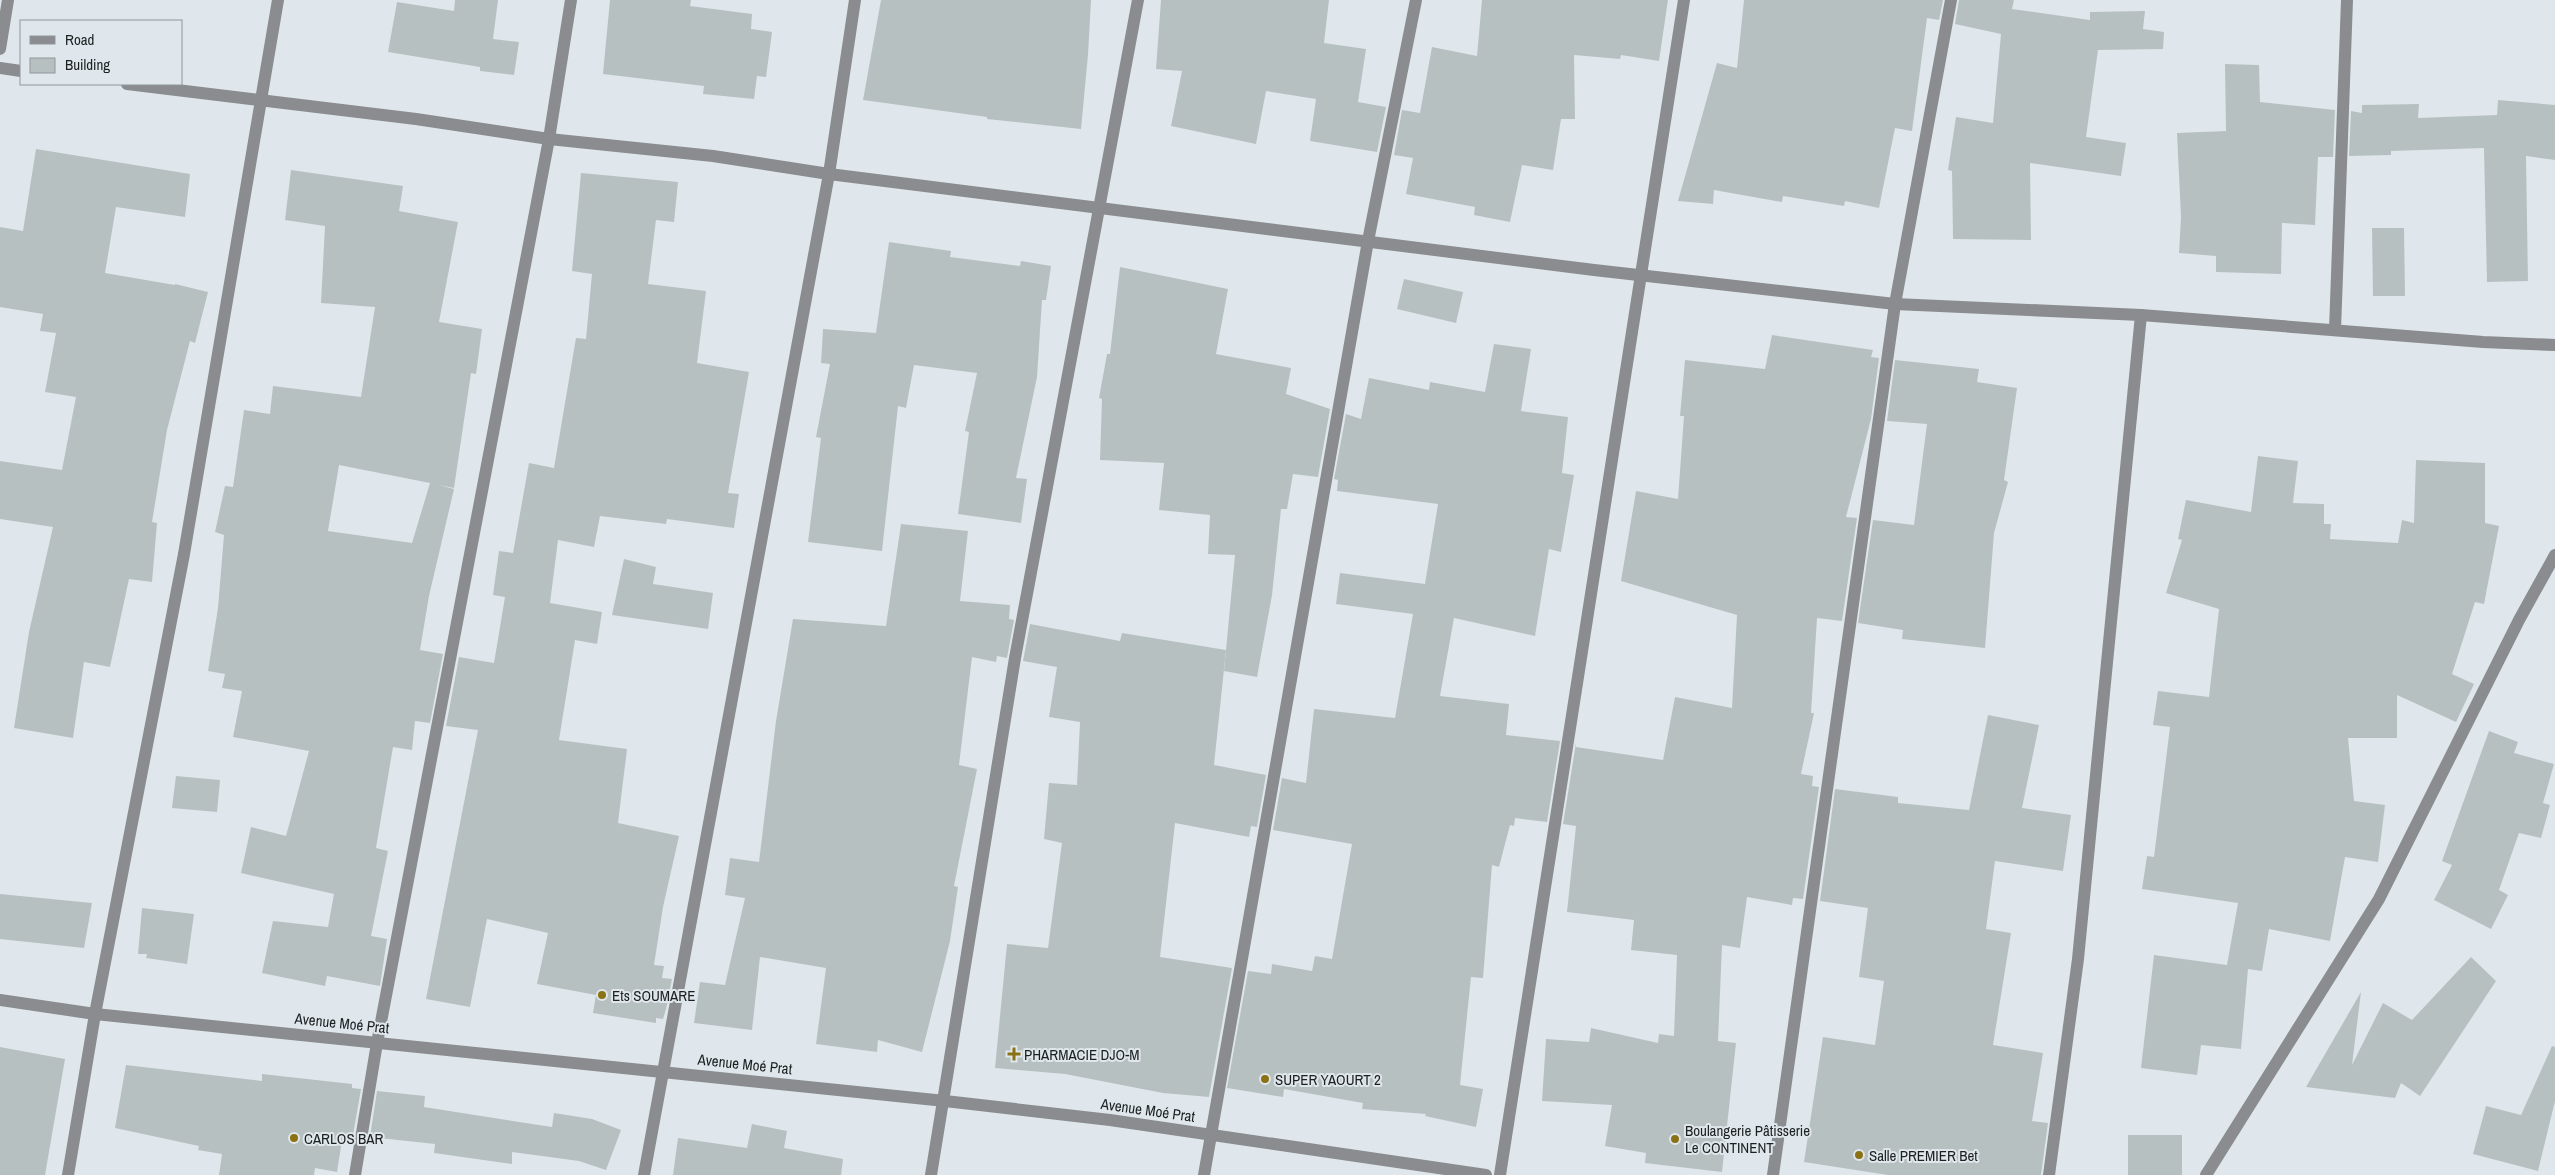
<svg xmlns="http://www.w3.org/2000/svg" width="2555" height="1175" font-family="'Archivo Narrow',sans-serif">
	<rect width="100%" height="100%" fill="#dfe7ec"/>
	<g fill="#b7c0c1" fill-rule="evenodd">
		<polygon points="455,0 498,0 493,39 519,42 514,75 480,71 480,67 388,52 397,2 454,11"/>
		<polygon points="610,0 691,0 690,6 752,14 751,29 772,32 766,77 757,76 754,99 703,94 704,86 603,74"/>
		<polygon points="881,0 1091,0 1088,55 1081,129 987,119 987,117 863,100"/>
		<polygon points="1161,0 1329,0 1324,43 1366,49 1358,102 1386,107 1377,152 1310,141 1316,99 1266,91 1256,144 1171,126 1182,71 1156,69"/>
		<polygon points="1482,0 1668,0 1659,61 1621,55 1620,59 1574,55 1575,119 1561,119 1553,170 1522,165 1510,222 1474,215 1475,207 1406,194 1413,158 1394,155 1402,110 1420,113 1432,47 1477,56"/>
		<polygon points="1744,0 1943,0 1939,20 1927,18 1912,131 1895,128 1879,208 1845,201 1844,206 1783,196 1782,202 1714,190 1713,204 1678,201 1717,63 1737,68"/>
		<polygon points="1959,0 2014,0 2012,9 2090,20 2090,12 2145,11 2143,29 2164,32 2163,49 2098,50 2086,137 2126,143 2121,176 2030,163 2031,240 1953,239 1952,171 1948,170 1956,117 1993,123 2001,34 1955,24"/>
		<polygon points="2225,64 2259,65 2260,102 2335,110 2333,157 2318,157 2315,225 2282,223 2281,274 2216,272 2216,256 2179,253 2181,217 2177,133 2226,131"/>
		<polygon points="2498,100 2555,105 2555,160 2526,156 2528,281 2487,282 2484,148 2391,151 2391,155 2349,156 2351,111 2362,113 2362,105 2419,104 2418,118 2497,115"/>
		<polygon points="36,149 190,174 185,217 116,207 105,273 175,285 175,284 208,292 195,343 190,341 167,430 152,522 157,523 152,582 129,579 110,667 84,662 73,738 14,728 29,632 53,527 0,519 0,461 62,470 76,397 45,392 56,333 40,331 43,314 0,307 0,227 23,231"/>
		<path d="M291,170L403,186L399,211L458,222L439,322L482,329L476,374L471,373L454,488L439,485L454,489L429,596L420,650L443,654L430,723L415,721L412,750L393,747L376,848L388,851L371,936L387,939L380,986L327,976L325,986L262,973L273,921L328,927L334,894L241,873L251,827L286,836L309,751L233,737L242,691L222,688L225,674L208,671L218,608L224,535L215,532L225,486L233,487L244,410L270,414L273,386L361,397L375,307L321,303L325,226L285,220ZM339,465L430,483L412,543L328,531Z"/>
		<polygon points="581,173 678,182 674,222 656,220 648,284 706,291 697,363 749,372 728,493 739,494 734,528 667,519 666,524 600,516 594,547 558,540 550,603 602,612 597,644 575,640 559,740 627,749 618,823 679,836 663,907 654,965 664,966 662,978 672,979 666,1009 663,1019 656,1018 656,1023 593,1013 596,995 537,984 548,933 487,919 470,1007 426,999 478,730 446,726 459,657 494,663 505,597 493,595 499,551 513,553 529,463 554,468 576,338 586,339 592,274 572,271"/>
		<polygon points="2372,228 2404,228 2405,296 2373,296"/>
		<polygon points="889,242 951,251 950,257 1020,266 1021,261 1051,266 1046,300 1042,300 1037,377 1016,478 1027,479 1021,523 958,514 969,432 965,431 977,373 914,365 906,408 898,406 882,551 808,542 821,438 816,437 830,364 821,363 823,329 876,333"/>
		<polygon points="1120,267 1228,289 1216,354 1291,368 1286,394 1330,409 1318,477 1293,474 1287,509 1281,509 1272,595 1257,677 1224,671 1235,555 1208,554 1210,515 1159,510 1164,463 1100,460 1102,399 1099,398 1107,354 1110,354"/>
		<polygon points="1404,279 1463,292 1456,323 1397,309"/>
		<polygon points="1772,335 1873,350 1871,357 1879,358 1871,419 1846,517 1857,518 1842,621 1817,618 1811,713 1814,713 1801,774 1813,776 1812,786 1819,787 1803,899 1793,898 1792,905 1747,897 1740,948 1722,945 1718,1041 1736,1043 1722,1172 1645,1163 1646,1153 1605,1146 1612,1105 1542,1101 1546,1039 1589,1042 1591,1028 1658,1043 1659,1034 1674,1036 1677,955 1631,950 1634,920 1567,912 1576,826 1563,824 1576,743 1576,747 1663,760 1675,697 1732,708 1737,615 1621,581 1636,491 1678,499 1684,416 1680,416 1685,360 1765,369"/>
		<polygon points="1494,344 1531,349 1521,411 1568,417 1562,473 1574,475 1561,552 1549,549 1535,636 1454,618 1440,696 1509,704 1506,735 1560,741 1547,822 1515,818 1514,826 1510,825 1499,867 1492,865 1483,978 1471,977 1460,1085 1483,1089 1476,1127 1425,1116 1426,1114 1362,1109 1363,1103 1284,1089 1283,1097 1227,1088 1248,971 1271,974 1272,964 1312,971 1315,956 1332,959 1352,844 1273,830 1282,778 1306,783 1314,709 1395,718 1413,614 1336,604 1340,573 1425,584 1438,504 1337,491 1338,480 1334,479 1346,414 1361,419 1369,378 1429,390 1430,382 1485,392"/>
		<polygon points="1895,360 1979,369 1977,382 2017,388 2004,480 2008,482 1994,533 1985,648 1902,639 1903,630 1858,623 1873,520 1914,525 1927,424 1887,421"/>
		<polygon points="2258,456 2298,461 2293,503 2324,504 2324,524 2331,524 2330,539 2398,543 2402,520 2414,523 2416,460 2485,463 2485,523 2499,526 2484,604 2475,602 2452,674 2474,684 2456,722 2397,695 2397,738 2348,738 2354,801 2385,805 2378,862 2345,857 2330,941 2269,929 2262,971 2248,969 2241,1049 2201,1045 2197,1075 2141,1068 2154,955 2227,965 2238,903 2142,889 2147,856 2154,857 2170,727 2153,725 2158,691 2209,697 2219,609 2166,593 2182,540 2178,539 2186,500 2251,512"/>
		<polygon points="901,524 968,531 960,601 1010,605 1009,619 1014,620 1007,658 997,656 996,662 972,657 959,765 977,769 954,886 958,887 950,941 922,1052 878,1040 877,1052 816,1044 826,968 760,957 752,1030 694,1023 700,982 725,985 745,898 725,895 730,858 759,862 776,721 793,619 886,626"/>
		<polygon points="624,559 656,567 653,584 713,593 708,629 612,615"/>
		<polygon points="1030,624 1120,641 1122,633 1226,650 1214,765 1266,775 1257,827 1251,826 1249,837 1175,823 1160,957 1232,968 1209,1097 1163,1093 1065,1074 995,1068 1007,944 1048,948 1062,843 1044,839 1049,783 1077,785 1080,722 1049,717 1057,667 1023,661"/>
		<polygon points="1988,715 2039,725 2022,808 2071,815 2063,871 1995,861 1986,929 2011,933 1993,1045 2043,1053 2032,1121 2048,1123 2041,1175 1888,1175 1804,1162 1823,1037 1875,1045 1884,981 1859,977 1868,908 1820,901 1835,789 1898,797 1898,803 1969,810"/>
		<polygon points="2489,731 2518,742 2514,753 2554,764 2543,803 2550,805 2541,838 2519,833 2499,890 2508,895 2491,929 2434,900 2452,865 2442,861"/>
		<polygon points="176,776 220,780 217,812 172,808"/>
		<polygon points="0,894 92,903 84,948 0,939"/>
		<polygon points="142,908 194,914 187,964 146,958 147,954 138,954"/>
		<polygon points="2471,957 2496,981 2420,1096 2401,1083 2395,1098 2306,1087 2361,992 2352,1065 2383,1003 2412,1020"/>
		<polygon points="2552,1046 2555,1047 2555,1101 2538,1171 2473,1154 2486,1106 2521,1115"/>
		<polygon points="0,1047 65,1059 45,1175 0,1175"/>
		<polygon points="126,1065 262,1081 262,1074 352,1084 352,1088 361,1089 353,1135 343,1134 337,1172 315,1168 314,1175 219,1175 222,1154 198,1150 199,1146 115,1128"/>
		<polygon points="377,1091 425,1096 424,1107 552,1127 554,1113 592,1119 621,1130 606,1170 579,1161 512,1152 512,1164 434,1153 435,1144 370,1137"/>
		<polygon points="752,1124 787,1131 784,1148 843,1159 841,1175 673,1175 678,1138 747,1148"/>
		<rect x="2128" y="1135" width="54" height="40"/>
	</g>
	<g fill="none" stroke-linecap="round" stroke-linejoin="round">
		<g stroke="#8a8c8f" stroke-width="12">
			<polyline points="0,49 8,0"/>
			<polyline points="0,68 21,71"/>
			<polyline points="127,84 416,119 549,139 713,156 829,174 1594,270 1895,304 2141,315 2483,342 2555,345"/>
			<polyline points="2335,330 2347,0"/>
			<polyline points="0,1000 95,1014 945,1101 1110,1120 1486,1175"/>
			<polyline points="68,1175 95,1014 184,554 278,0"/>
			<polyline points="355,1175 377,1043 549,139 571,0"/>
			<polyline points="644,1175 829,174 855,0"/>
			<polyline points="931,1175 1015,658 1138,0"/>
			<polyline points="1204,1175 1368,241 1416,0"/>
			<polyline points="1500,1175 1684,0"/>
			<polyline points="1773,1175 1895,304 1951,0"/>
			<polyline points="2049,1175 2078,959 2141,315"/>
			<polyline points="2206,1175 2379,899 2519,620 2555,555"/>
		</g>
	</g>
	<g fill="#8a7214" stroke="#dfe7ec" stroke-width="2">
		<circle cx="602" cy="995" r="5"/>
		<path d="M1011.5 1046.5h5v5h5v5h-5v5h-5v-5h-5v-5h5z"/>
		<circle cx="1265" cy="1079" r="5"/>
		<circle cx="294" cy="1138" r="5"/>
		<circle cx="1675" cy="1139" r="5"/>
		<circle cx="1859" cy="1155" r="5"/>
	</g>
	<g text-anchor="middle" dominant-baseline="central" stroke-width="4" stroke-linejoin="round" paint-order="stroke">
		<g font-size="15" fill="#1d2021" stroke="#dfe7ec" text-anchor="start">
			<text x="612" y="995">Ets SOUMARE</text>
			<text x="1024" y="1054">PHARMACIE DJO-M</text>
			<text x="1275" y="1079">SUPER YAOURT 2</text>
			<text x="1685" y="1130">Boulangerie Pâtisserie<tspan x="1685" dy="17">Le CONTINENT</tspan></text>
			<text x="304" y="1138">CARLOS BAR</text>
			<text x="1869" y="1155">Salle PREMIER Bet</text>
		</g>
		<g font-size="15" fill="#1d2021" stroke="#dfe7ec">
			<text transform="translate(342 1023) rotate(6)">Avenue Moé Prat</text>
			<text transform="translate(745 1064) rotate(6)">Avenue Moé Prat</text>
			<text transform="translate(1148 1110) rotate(8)">Avenue Moé Prat</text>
		</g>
	</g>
	<rect x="20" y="20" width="162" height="65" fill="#dfe7ec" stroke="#91979b"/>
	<rect x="30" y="36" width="25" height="8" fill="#8a8c8f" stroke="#91979b"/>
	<text x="65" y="45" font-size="15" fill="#1d2021">Road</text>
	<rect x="30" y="58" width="25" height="15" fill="#b7c0c1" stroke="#91979b"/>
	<text x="65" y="70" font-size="15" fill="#1d2021">Building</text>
</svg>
